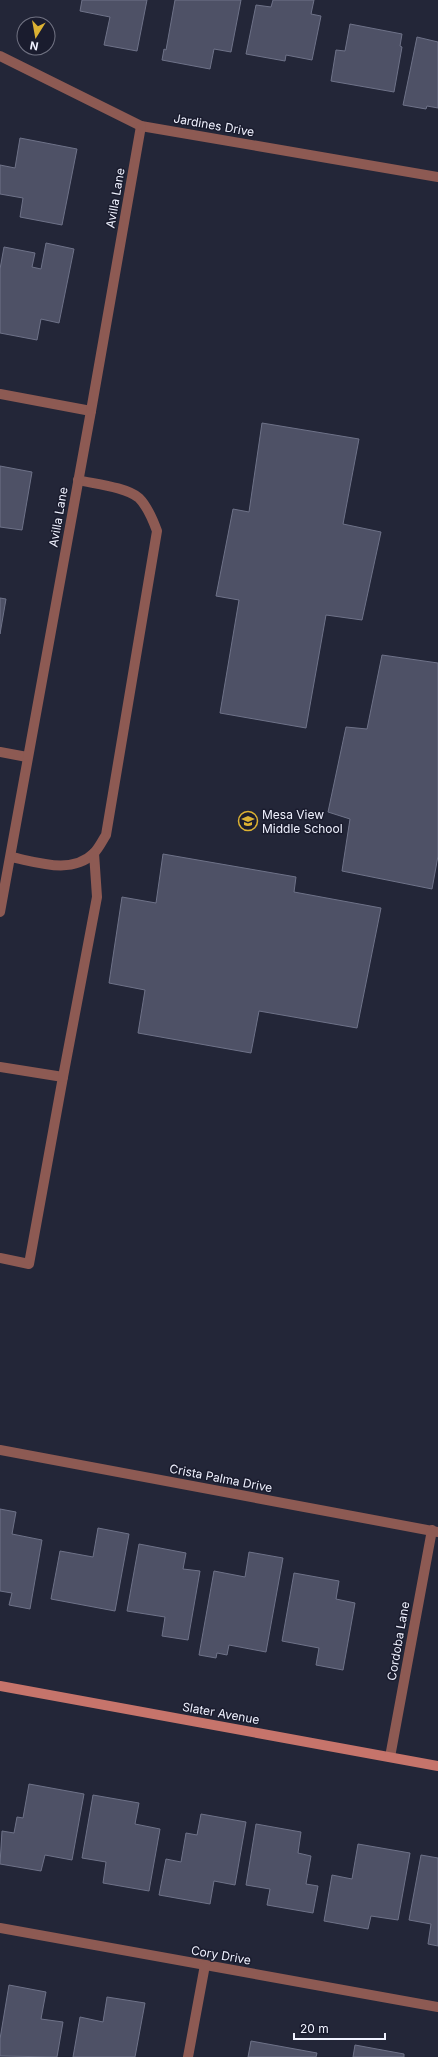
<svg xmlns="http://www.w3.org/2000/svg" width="438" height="2057" font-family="Inter,sans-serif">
	<rect width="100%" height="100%" fill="#232638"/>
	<g fill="#4e5166" stroke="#6e7288">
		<polygon points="82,0 147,0 137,51 104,45 110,17 80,11"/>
		<polygon points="175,0 241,0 231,52 214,49 210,69 162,60 164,49 166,50"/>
		<polygon points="273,0 314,0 311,14 321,16 312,60 286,55 285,61 246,54 256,5 271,7"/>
		<polygon points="350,24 402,34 400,46 402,47 394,92 331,81 336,50 345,51"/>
		<polygon points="417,37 438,42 438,108 427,106 426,109 403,105"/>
		<polygon points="20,138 77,149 62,225 20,217 23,198 0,194 0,165 15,168"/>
		<polygon points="46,243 74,249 59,323 41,319 37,340 0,333 0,269 4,247 35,253 32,267 41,269"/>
		<polygon points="262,423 359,439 343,524 381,532 362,620 326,615 306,728 220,713 239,600 216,596 233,509 249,512"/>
		<polygon points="0,466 32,472 22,530 0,527"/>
		<polygon points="0,598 6,599 0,634"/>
		<polygon points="382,655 438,663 438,856 432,889 342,871 350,819 328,812 346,727 367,729"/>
		<polygon points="163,854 296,877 294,892 381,908 357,1028 259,1011 251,1053 138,1033 145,990 109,983 122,897 156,903"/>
		<polygon points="0,1509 16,1512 12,1534 42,1540 30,1609 9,1605 12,1593 0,1591"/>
		<polygon points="98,1528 129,1534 115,1611 51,1599 60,1551 93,1557"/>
		<polygon points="139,1544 186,1553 183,1569 200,1571 188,1640 162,1636 165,1617 127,1611"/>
		<polygon points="249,1552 283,1558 266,1652 229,1645 227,1655 217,1653 216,1658 199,1655 214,1571 245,1577"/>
		<polygon points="294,1573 339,1581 336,1599 355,1603 343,1670 316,1665 319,1648 282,1641"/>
		<polygon points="29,1784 84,1794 72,1860 45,1855 41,1871 0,1864 2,1831 14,1833 17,1817 23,1818"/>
		<polygon points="93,1795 139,1803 135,1824 160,1829 149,1891 103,1883 106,1862 82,1858"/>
		<polygon points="201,1814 246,1822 235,1885 214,1881 210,1904 159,1895 166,1859 181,1862 186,1833 197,1835"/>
		<polygon points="256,1824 301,1832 298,1853 311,1856 306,1884 318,1886 313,1913 267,1905 270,1889 246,1885"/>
		<polygon points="358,1844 410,1853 398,1920 371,1916 368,1929 324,1921 332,1875 352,1879"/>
		<polygon points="421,1855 438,1858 438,1946 428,1944 431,1924 409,1920"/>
		<polygon points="9,1985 46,1992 41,2019 63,2022 57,2057 0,2056 0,2039"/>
		<polygon points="107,1997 145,2003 135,2057 73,2057 80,2017 103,2022"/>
		<polygon points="251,2041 317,2053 316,2057 248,2057"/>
		<polygon points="355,2045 404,2054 404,2057 353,2057"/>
	</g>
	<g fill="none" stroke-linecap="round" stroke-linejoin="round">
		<g stroke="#8d5a53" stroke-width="10">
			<path d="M11,857C37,862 72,875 94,853C99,848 102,841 106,835L157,531C153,520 148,507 139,498C126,487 95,484 78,480"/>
			<polyline points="0,1067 63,1077 29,1264 0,1258"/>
			<polyline points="63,1077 97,897 94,853"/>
		</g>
		<g stroke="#8d5a53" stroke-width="10">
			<polyline points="0,56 141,126 438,177"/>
			<polyline points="0,394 91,411"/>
			<polyline points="0,752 27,757"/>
			<polyline points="0,912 91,411 141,126"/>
			<polyline points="0,1450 438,1532"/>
			<polyline points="390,1757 432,1530"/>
			<polyline points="0,1928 438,2007"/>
			<polyline points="188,2057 205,1965"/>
		</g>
		<polyline stroke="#c6746b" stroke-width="10" points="0,1686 438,1766"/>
	</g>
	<defs>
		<symbol id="school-ring" viewBox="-11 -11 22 22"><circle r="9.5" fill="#1a1c2e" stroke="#dcb233" stroke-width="1.5"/><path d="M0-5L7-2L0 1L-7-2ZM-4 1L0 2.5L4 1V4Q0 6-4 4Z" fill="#dcb233"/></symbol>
	</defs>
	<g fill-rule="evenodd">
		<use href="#school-ring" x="237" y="810" width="22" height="22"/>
	</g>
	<g text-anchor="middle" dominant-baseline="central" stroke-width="3" stroke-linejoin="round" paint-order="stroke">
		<g font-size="12" fill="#f0f2ff" stroke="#1a1c2e">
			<text transform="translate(214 125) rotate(10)">Jardines Drive</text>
			<text transform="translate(115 198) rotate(-80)">Avilla Lane</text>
			<text transform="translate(58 517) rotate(-80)">Avilla Lane</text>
			<text transform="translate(221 1478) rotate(11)">Crista Palma Drive</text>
			<text transform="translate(398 1641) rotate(-80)">Cordoba Lane</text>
			<text transform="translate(221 1713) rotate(10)">Slater Avenue</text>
			<text transform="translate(221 1955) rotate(10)">Cory Drive</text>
		</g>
		<g font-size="12" fill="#f0f2ff" stroke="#1a1c2e" text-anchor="start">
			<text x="262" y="814">Mesa View<tspan x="262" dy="14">Middle School</tspan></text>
		</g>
	</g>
	<g transform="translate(36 36) rotate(191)"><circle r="19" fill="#1a1c2e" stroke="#707282"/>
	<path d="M0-3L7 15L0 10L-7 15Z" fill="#dcb233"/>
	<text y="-6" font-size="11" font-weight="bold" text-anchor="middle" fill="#f0f2ff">N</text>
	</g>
	<path d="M294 2033v6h91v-6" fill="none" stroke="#f0f2ff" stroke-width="2"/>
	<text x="300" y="2033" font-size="12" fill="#f0f2ff" stroke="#1a1c2e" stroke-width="3" paint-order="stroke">20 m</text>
</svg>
